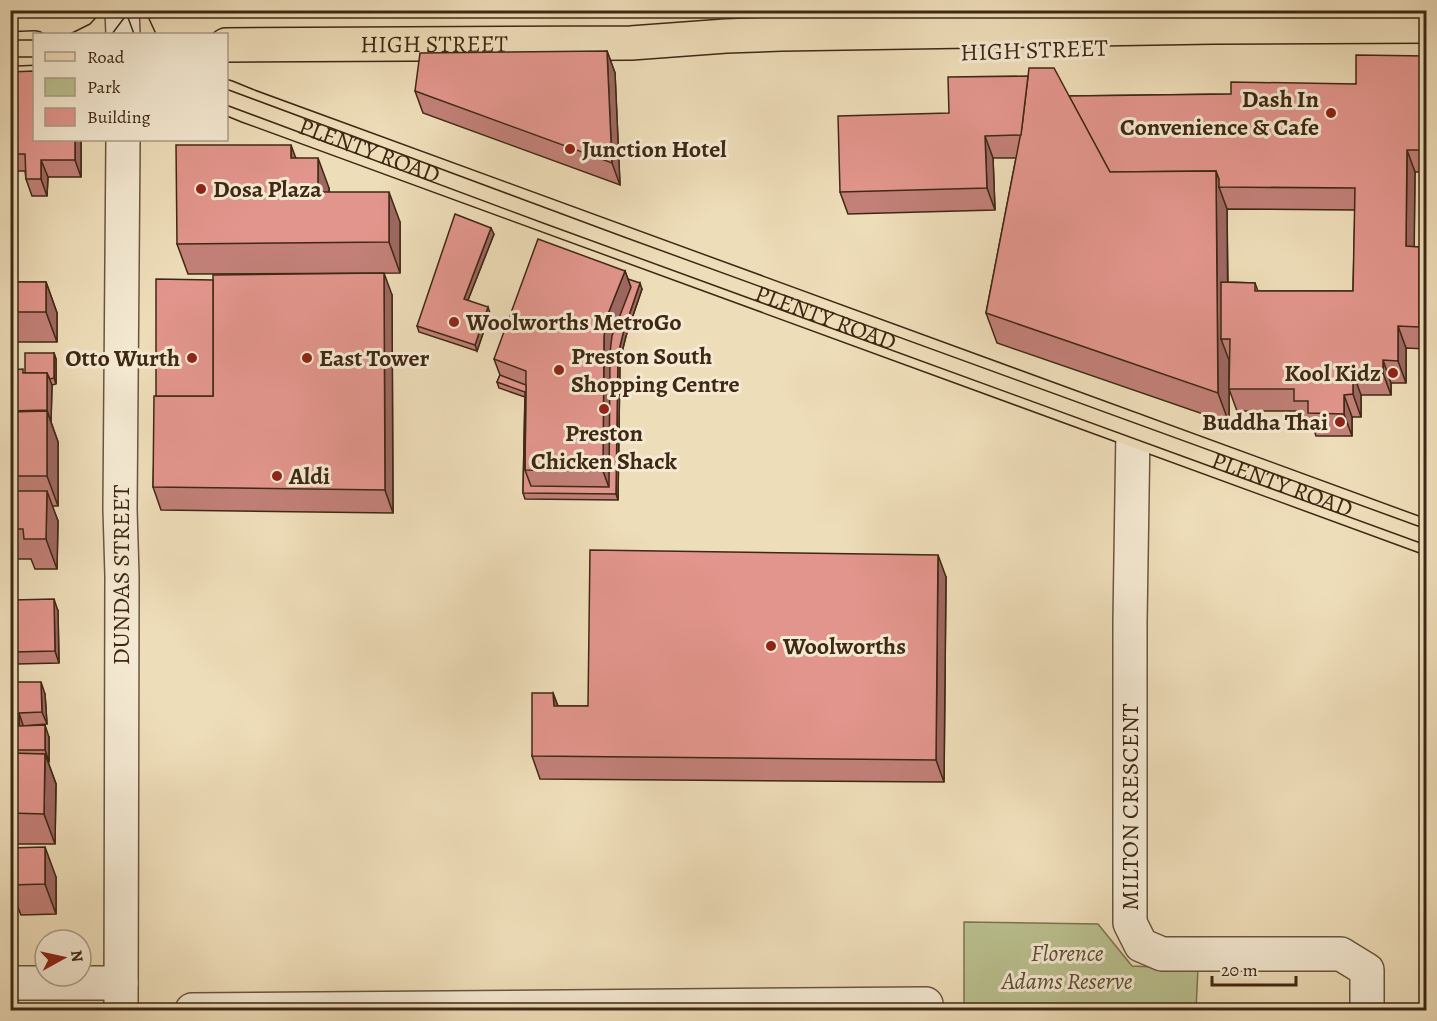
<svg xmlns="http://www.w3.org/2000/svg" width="1437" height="1021" font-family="Alegreya,serif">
	<rect width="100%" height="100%" fill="#eeddb9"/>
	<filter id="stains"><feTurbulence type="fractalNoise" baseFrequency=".00333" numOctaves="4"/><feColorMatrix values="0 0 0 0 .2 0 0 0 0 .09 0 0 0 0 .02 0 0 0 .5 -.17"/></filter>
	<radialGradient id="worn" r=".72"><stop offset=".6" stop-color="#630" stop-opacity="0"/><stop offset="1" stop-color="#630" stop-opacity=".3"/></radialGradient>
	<polygon fill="#bac08f" stroke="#7c7452" stroke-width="1.5" points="964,922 1098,924 1132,966 1198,969 1196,1010 964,1010"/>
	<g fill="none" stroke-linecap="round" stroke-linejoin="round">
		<defs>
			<g id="minor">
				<polyline points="122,10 123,34"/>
				<polyline points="1133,430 1130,622 1130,923 1141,945 1162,954 1341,954 1367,970 1367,1010"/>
				<polyline points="10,983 121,983"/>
				<polyline points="121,1010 122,576 120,509 123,140"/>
				<polyline points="192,1010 926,1004"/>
			</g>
			<g id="major">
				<path id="s1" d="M226,45L631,43L726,36L781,34L1213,27L1426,26"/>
				<polyline points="10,49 34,48"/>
				<path id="s2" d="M226,97L248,106L1426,537"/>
			</g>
		</defs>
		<use href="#minor" stroke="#6b553d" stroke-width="36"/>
		<use href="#major" stroke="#3f2814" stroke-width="36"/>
		<use href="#minor" stroke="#f4e9d2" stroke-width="33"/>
		<use href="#major" stroke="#eeddb9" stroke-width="33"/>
		<g stroke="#3f2814" stroke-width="1.5">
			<polyline points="145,10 156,34"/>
			<polyline points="126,12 134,34"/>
			<polyline points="70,34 90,24 103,10"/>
			<polyline points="112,34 130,10"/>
			<polyline points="10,40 34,40"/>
			<polyline points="10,57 34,57"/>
			<polyline points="226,89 624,237 1426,529"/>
			<polyline points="226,105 543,223 1426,545"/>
		</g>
	</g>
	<g fill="#c28078" stroke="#3f2814" stroke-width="1.5" fill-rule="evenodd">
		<polygon points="607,51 615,73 620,185 423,113 415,91"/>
		<path d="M1426,56V172H1415L1414,247H1419L1426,266V349L1406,348V383H1391V395H1361V417H1352V436H1316L1312,424H1302L1298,411H1237L1229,389V360V423L997,343L986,313L1016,158H993L995,210L848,214L840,192L949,113L1069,96L1231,94L1356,84ZM1227,209L1355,210L1353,291H1258L1255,283L1228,282Z"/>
		<polygon points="10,72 34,140 81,140 81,177 48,177 47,196 32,196 26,179 25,171 10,171"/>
		<polygon points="296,158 329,188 329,192 400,222 400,273 188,274 177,244"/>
		<polygon points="494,234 468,300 490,313 477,351 419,332 417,326"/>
		<polygon points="625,271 628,279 642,289 626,336 620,360 618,500 525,499 523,493 525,397 499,388 497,382 500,375 494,359"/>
		<polygon points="10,282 46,282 57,313 57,342 10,342"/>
		<polygon points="392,295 393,513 161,510 153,487 156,396"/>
		<polygon points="54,353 56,359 56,384 52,385 51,422 58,442 58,506 52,506 58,521 57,569 35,569 31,559 10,559 10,370 25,373"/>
		<polygon points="946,577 944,782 540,779 532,756 553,693 558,706 588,706"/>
		<polygon points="58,611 59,663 17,664 13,652"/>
		<polygon points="10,682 45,694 47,724 23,726 49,737 49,762 48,762 56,784 55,844 10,844"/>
		<polygon points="10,848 56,877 56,914 21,915 10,888"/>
	</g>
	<g fill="#9e6862" stroke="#3f2814" stroke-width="1.5">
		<polygon points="607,51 615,73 620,185 612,163"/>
		<polygon points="985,136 993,158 995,210 987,188"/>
		<polygon points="75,140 81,140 81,177 75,160"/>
		<polygon points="291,145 302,175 291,158"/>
		<polygon points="1407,150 1415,172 1414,269 1406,246"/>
		<polygon points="318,158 329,188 329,222 318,192"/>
		<polygon points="41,160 48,177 47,196 41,179"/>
		<polygon points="1216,171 1222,187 1219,187 1227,209 1228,339 1221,339 1229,360 1229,423 1218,393"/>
		<polygon points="389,192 400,222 400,273 389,242"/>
		<polygon points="491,228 494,234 466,305 464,299"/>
		<polygon points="1419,247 1426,266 1426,348 1419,327"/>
		<polygon points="625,271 633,293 614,342 611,493 603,471 604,337 606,319"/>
		<polygon points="384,273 392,295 393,513 385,490"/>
		<polygon points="46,282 57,313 57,342 46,312"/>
		<polygon points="640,283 642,289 626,336 620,360 618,500 616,494 618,354 624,330"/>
		<polygon points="488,307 490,313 477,351 475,345"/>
		<polygon points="1398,326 1406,348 1406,383 1398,361"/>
		<polygon points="54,353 56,359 56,384 54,378"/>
		<polygon points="1383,360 1391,383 1391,395 1383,373"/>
		<polygon points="47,373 52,385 51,422 47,410"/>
		<polygon points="1353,373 1361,395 1361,417 1353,394"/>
		<polygon points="1344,395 1352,417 1352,436 1344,414"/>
		<polygon points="47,411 58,442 58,506 47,476"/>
		<polygon points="47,491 58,521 57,569 46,539"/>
		<polygon points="938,555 946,577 944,782 936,760"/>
		<polygon points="54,599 58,611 59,663 55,651"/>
		<polygon points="41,682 45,694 47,724 42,712"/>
		<polygon points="553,693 561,715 554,706"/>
		<polygon points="19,713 23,725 23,738 19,726"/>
		<polygon points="45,725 49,737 49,762 45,750"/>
		<polygon points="45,754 56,784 55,844 44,814"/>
		<polygon points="45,847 56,877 56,914 45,884"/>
	</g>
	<g fill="#e2958c" stroke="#3f2814" stroke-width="1.5">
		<polygon points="607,51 612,163 415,91 420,53"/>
		<polygon points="1356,55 1426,56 1426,150 1407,150 1406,246 1419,247 1419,327 1398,326 1398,361 1383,360 1383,373 1353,373 1353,394 1344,395 1344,414 1308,413 1308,401 1294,401 1294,389 1229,389 1230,339 1221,339 1221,282 1255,283 1255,291 1353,291 1355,188 1219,187 1219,179 1216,171 1110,172 1069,96 1231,94 1231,82 1356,84"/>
		<polygon points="1029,68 1054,68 1110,172 1216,171 1218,393 986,313 1022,127"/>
		<polygon points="34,71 34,140 75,140 75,160 41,160 41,179 26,179 25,154 10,154 10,72"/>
		<polygon points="1028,76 1021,135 985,136 987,188 840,192 838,116 949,113 948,77"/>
		<polygon points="176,145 291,145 291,158 318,158 318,192 389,192 389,242 177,244"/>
		<polygon points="455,214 491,228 464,299 488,307 475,345 417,326"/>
		<polygon points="538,239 625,271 606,319 604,337 603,471 525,470 526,371 494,359"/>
		<polygon points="384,273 385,490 153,487 154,396 213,396 213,275"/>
		<polygon points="156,279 213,280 213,396 156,396"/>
		<polygon points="628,279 640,283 624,330 618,354 616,494 523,493 525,392 497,382 500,375 526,385 525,470 531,486 609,487 610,353 612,336 631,287"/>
		<rect x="10" y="282" width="36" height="30"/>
		<polygon points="25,353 54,353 54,378 50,379 47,373 25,373"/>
		<polygon points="23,369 23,373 47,373 47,410 10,411 10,370"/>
		<polygon points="47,411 47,476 10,476 10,412"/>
		<polygon points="10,491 47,491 46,539 24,539 23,529 10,529"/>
		<polygon points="590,550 938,555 936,760 532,756 532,693 553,693 554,706 588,706"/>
		<polygon points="54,599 55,651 13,652 12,600"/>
		<polygon points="10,682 41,682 42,712 19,713 19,726 45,725 45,750 10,750"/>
		<polygon points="10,753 45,754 44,814 10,813"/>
		<polygon points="45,847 45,884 10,885 10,848"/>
	</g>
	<g fill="#8f2418" stroke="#f4e9d2" stroke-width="2">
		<circle cx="1331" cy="113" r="6"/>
		<circle cx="570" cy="149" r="6"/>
		<circle cx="201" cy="189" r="6"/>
		<circle cx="454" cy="322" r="6"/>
		<circle cx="192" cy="358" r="6"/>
		<circle cx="307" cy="358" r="6"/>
		<circle cx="559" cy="370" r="6"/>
		<circle cx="1393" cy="373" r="6"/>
		<circle cx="604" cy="409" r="6"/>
		<circle cx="1340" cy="422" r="6"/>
		<circle cx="277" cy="476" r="6"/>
		<circle cx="771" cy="646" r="6"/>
	</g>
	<g text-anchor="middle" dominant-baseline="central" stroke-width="6" stroke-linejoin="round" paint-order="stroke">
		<g font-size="24" fill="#3f2814" stroke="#f4e9d2">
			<text stroke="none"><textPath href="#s1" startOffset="208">HIGH STREET</textPath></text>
			<text transform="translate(1034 50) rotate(-2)">HIGH STREET</text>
			<text stroke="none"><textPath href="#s2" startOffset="153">PLENTY ROAD</textPath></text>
			<text stroke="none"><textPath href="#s2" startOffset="639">PLENTY ROAD</textPath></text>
			<text stroke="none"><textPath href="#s2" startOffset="1125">PLENTY ROAD</textPath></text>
			<text transform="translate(121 575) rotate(-90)">DUNDAS STREET</text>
			<text transform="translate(1130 807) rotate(-90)">MILTON CRESCENT</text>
		</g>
		<g font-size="24" font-weight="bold" fill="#3f2814" stroke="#f4e9d2" text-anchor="start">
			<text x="1319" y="99" text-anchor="end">Dash In<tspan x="1319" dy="28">Convenience &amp; Cafe</tspan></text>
			<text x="582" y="149">Junction Hotel</text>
			<text x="213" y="189">Dosa Plaza</text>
			<text x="466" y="322">Woolworths MetroGo</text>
			<text x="571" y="356">Preston South<tspan x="571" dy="28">Shopping Centre</tspan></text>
			<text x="180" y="358" text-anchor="end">Otto Wurth</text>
			<text x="319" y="358">East Tower</text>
			<text x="1381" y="373" text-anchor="end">Kool Kidz</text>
			<text x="1328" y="422" text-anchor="end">Buddha Thai</text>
			<text x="604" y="433" text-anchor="middle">Preston<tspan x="604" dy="28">Chicken Shack</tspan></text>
			<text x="289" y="476">Aldi</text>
			<text x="783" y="646">Woolworths</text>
		</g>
		<g font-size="24" font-style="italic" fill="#5e4e33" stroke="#f4e9d2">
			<text x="1067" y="953">Florence<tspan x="1067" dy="28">Adams Reserve</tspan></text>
		</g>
	</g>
	<rect width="1437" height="1021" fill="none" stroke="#eeddb9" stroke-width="36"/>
	<rect x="12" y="12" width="1413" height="997" fill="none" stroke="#3f2814" stroke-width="3"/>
	<rect x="18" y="18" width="1401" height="985" fill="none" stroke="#3f2814" stroke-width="1.5"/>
	<rect x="33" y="33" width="195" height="108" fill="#f4e9d2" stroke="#ac9c86" stroke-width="1.5"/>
	<rect x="45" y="52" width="30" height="9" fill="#eeddb9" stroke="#ac9c86" stroke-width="1.5"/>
	<text x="87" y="63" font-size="18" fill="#3f2814">Road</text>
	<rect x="45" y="78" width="30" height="18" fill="#bac08f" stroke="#ac9c86" stroke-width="1.5"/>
	<text x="87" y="93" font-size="18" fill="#3f2814">Park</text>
	<rect x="45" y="108" width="30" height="18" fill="#e2958c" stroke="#ac9c86" stroke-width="1.5"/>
	<text x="87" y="123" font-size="18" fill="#3f2814">Building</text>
	<g transform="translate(63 958) rotate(82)"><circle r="28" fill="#f4e9d2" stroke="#ac9c86" stroke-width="1.5"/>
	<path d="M0-4.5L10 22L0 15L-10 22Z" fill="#8f2418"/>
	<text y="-9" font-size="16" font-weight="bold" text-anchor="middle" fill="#3f2814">N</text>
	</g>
	<path d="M1212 976v9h84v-9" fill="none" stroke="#3f2814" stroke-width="3"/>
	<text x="1221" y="976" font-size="18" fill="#3f2814" stroke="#f4e9d2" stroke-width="4.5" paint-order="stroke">20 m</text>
	<rect width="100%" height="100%" filter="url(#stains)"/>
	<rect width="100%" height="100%" fill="url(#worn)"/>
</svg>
